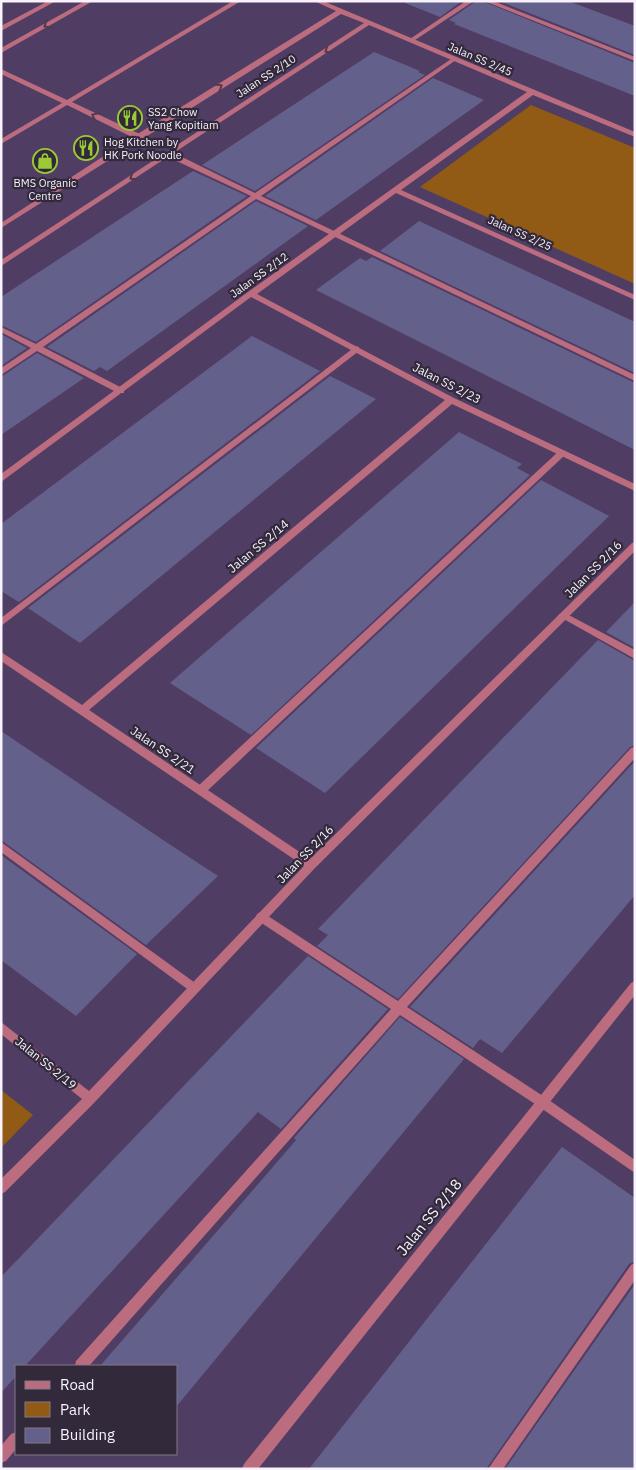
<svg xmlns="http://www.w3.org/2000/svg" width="636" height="1470" font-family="'IBM Plex Sans',sans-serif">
	<rect width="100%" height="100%" fill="#503d64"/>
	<g fill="#925b15">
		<polygon points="531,105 635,148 635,284 420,187"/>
		<polygon points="1,1090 33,1115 1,1148"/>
	</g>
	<g fill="#63618b">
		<polygon points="405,1 462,1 440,17 405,3"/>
		<polygon points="476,1 482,1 635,63 635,96 454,24 456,23 449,20"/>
		<polygon points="499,1 568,1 635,26 635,55"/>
		<polygon points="374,52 420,71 418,72 425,75 255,191 202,165"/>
		<polygon points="433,78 484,100 316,220 265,196"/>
		<polygon points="193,171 247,196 36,342 1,325 1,297"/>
		<polygon points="256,201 308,226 107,371 100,367 94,371 47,347"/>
		<polygon points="419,221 635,322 635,373 380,251"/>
		<polygon points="372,257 635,383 635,450 316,290 360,258 366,261"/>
		<polygon points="1,334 27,348 1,366"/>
		<polygon points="252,336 320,371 19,602 1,591 1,524"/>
		<polygon points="37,353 84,378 1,435 1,377"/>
		<polygon points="330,376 376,399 80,643 28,608"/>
		<polygon points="459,432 522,464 517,468 530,475 251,735 170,683"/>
		<polygon points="541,480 609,516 325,793 256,748"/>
		<polygon points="635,602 635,648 606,632"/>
		<polygon points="598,640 635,661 635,745 630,747 398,999 317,946 328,935 318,929"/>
		<polygon points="1,731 166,842 218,876 146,945 1,840"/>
		<polygon points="635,761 635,895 502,1053 480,1039 473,1048 410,1007"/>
		<polygon points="1,855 137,954 76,1016 1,960"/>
		<polygon points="308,956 388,1009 281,1129 258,1112 25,1366 16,1366 16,1376 1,1393 1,1277"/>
		<polygon points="400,1017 464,1059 176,1407 176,1366 100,1366 272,1168 296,1140 294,1138"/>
		<polygon points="562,1147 635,1198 635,1261 629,1264 486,1469 309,1469"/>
		<polygon points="635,1284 635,1469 505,1469"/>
	</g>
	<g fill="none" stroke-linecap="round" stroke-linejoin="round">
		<g fill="#bb6c7e" fill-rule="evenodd">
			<polygon points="85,1 93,1 1,53 1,48"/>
			<polygon points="233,1 241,1 72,102 142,135 142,139 136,139 67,105 1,144 1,139 62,103 1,74 1,69 67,100"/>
			<polygon points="466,1 474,1 412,42 407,41"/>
			<polygon points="484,1 493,1 635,57 635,61"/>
			<polygon points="454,57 457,59 456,60 261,196 635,375 635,381 256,199 43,347 124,389 124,393 118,393 37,351 1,375 1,368 31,348 1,332 1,327 36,344 251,196 166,156 166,152 172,152 255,193"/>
			<polygon points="356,346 359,347 359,351 1,626 1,618"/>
			<polygon points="562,450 565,451 566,453 565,455 205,793 197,793 196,790 197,787 559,451"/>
			<polygon points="563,612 635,650 635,659 560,617 558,615"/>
			<polygon points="635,747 635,758 407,1007 546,1098 635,1160 635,1173 538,1106 400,1015 89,1366 75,1366 76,1361 391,1009 257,920 256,917 257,914 261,912 265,914 398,1001 631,748"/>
			<polygon points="1,842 198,985 200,988 198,991 194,993 190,991 1,852"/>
			<polygon points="635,1263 635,1280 503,1469 488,1469 631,1265"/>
			<polygon points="16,1432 16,1449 6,1461 1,1463 1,1446 11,1434"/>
		</g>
		<g fill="#bb6c7e" fill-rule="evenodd">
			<polygon points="48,1 56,1 1,31 1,26"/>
			<polygon points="314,1 323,1 635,132 635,137 533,95 401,190 635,295 635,300 396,193 257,294 454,398 635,484 635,491 452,404 89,710 310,859 632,543 635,542 635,551 315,868 94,1103 5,1192 1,1194 1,1179 82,1099 1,1034 1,1022 89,1091 304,866 1,661 1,652 82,705 445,400 251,297 1,482 1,474 248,292 527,92 369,25 1,266 1,260 364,23 341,14 1,228 1,223 136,135 336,11"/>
			<polygon points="635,981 635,995 258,1469 242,1469 244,1464 631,983"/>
		</g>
	</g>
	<defs><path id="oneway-chevron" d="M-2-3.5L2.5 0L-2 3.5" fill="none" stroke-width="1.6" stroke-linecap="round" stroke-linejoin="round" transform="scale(1.25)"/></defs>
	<g stroke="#543a4c">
		<use href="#oneway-chevron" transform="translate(47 25) rotate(150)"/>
		<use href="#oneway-chevron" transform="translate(328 50) rotate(147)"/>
		<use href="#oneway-chevron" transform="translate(219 87) rotate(-32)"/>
		<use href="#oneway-chevron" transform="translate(95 116) rotate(-154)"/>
		<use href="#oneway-chevron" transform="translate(133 177) rotate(147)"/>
	</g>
	<defs>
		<symbol id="restaurant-ring" viewBox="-11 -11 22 22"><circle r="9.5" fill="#32293b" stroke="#9acb34" stroke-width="1.5"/><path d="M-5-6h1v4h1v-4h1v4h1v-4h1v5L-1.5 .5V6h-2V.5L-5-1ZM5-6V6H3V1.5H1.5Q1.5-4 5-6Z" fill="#9acb34"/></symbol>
		<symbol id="shop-ring" viewBox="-11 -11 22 22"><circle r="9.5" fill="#32293b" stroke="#9acb34" stroke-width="1.5"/><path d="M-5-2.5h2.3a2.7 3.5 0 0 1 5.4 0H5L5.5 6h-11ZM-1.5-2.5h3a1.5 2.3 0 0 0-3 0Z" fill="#9acb34"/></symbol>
	</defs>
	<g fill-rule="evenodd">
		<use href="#restaurant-ring" x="116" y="104" width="28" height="28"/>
		<use href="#restaurant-ring" x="72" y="134" width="28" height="28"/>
		<use href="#shop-ring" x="31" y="147" width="28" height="28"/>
	</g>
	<g text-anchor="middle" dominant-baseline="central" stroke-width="4.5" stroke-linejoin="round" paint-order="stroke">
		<g font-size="11" fill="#f7f2fc" stroke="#32293b">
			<text transform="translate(480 59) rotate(23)">Jalan SS 2/45</text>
			<text transform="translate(266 76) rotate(-33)">Jalan SS 2/10</text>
			<text transform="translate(520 233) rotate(24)">Jalan SS 2/25</text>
			<text transform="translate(259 275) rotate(-36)">Jalan SS 2/12</text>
		</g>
		<g font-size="11" fill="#f7f2fc" stroke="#32293b" text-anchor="start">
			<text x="148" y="112">SS2 Chow<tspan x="148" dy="13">Yang Kopitiam</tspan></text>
			<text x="104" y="142">Hog Kitchen by<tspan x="104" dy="13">HK Pork Noodle</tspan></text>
			<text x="45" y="183" text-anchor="middle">BMS Organic<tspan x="45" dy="13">Centre</tspan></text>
		</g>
		<g font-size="12" fill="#f7f2fc" stroke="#32293b">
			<text transform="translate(447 383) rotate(27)">Jalan SS 2/23</text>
			<text transform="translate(258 546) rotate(-40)">Jalan SS 2/14</text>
			<text transform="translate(593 569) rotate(-45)">Jalan SS 2/16</text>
			<text transform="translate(163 750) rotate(34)">Jalan SS 2/21</text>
			<text transform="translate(305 854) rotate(-46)">Jalan SS 2/16</text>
			<text transform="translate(46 1063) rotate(39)">Jalan SS 2/19</text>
		</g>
		<g font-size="15" fill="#f7f2fc" stroke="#32293b">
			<text transform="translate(429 1217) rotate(-51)">Jalan SS 2/18</text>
		</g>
	</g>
	<rect width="636" height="1470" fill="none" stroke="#f7f2fc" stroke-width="5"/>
	<rect x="15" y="1365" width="162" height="90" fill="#32293b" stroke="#817988"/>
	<rect x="25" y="1381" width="25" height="8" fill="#bb6c7e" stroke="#817988"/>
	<text x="60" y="1390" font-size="15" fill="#f7f2fc">Road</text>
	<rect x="25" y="1402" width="25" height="15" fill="#925b15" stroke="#817988"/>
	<text x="60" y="1415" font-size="15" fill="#f7f2fc">Park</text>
	<rect x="25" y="1428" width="25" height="15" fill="#63618b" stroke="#817988"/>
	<text x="60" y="1440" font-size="15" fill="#f7f2fc">Building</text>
</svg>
